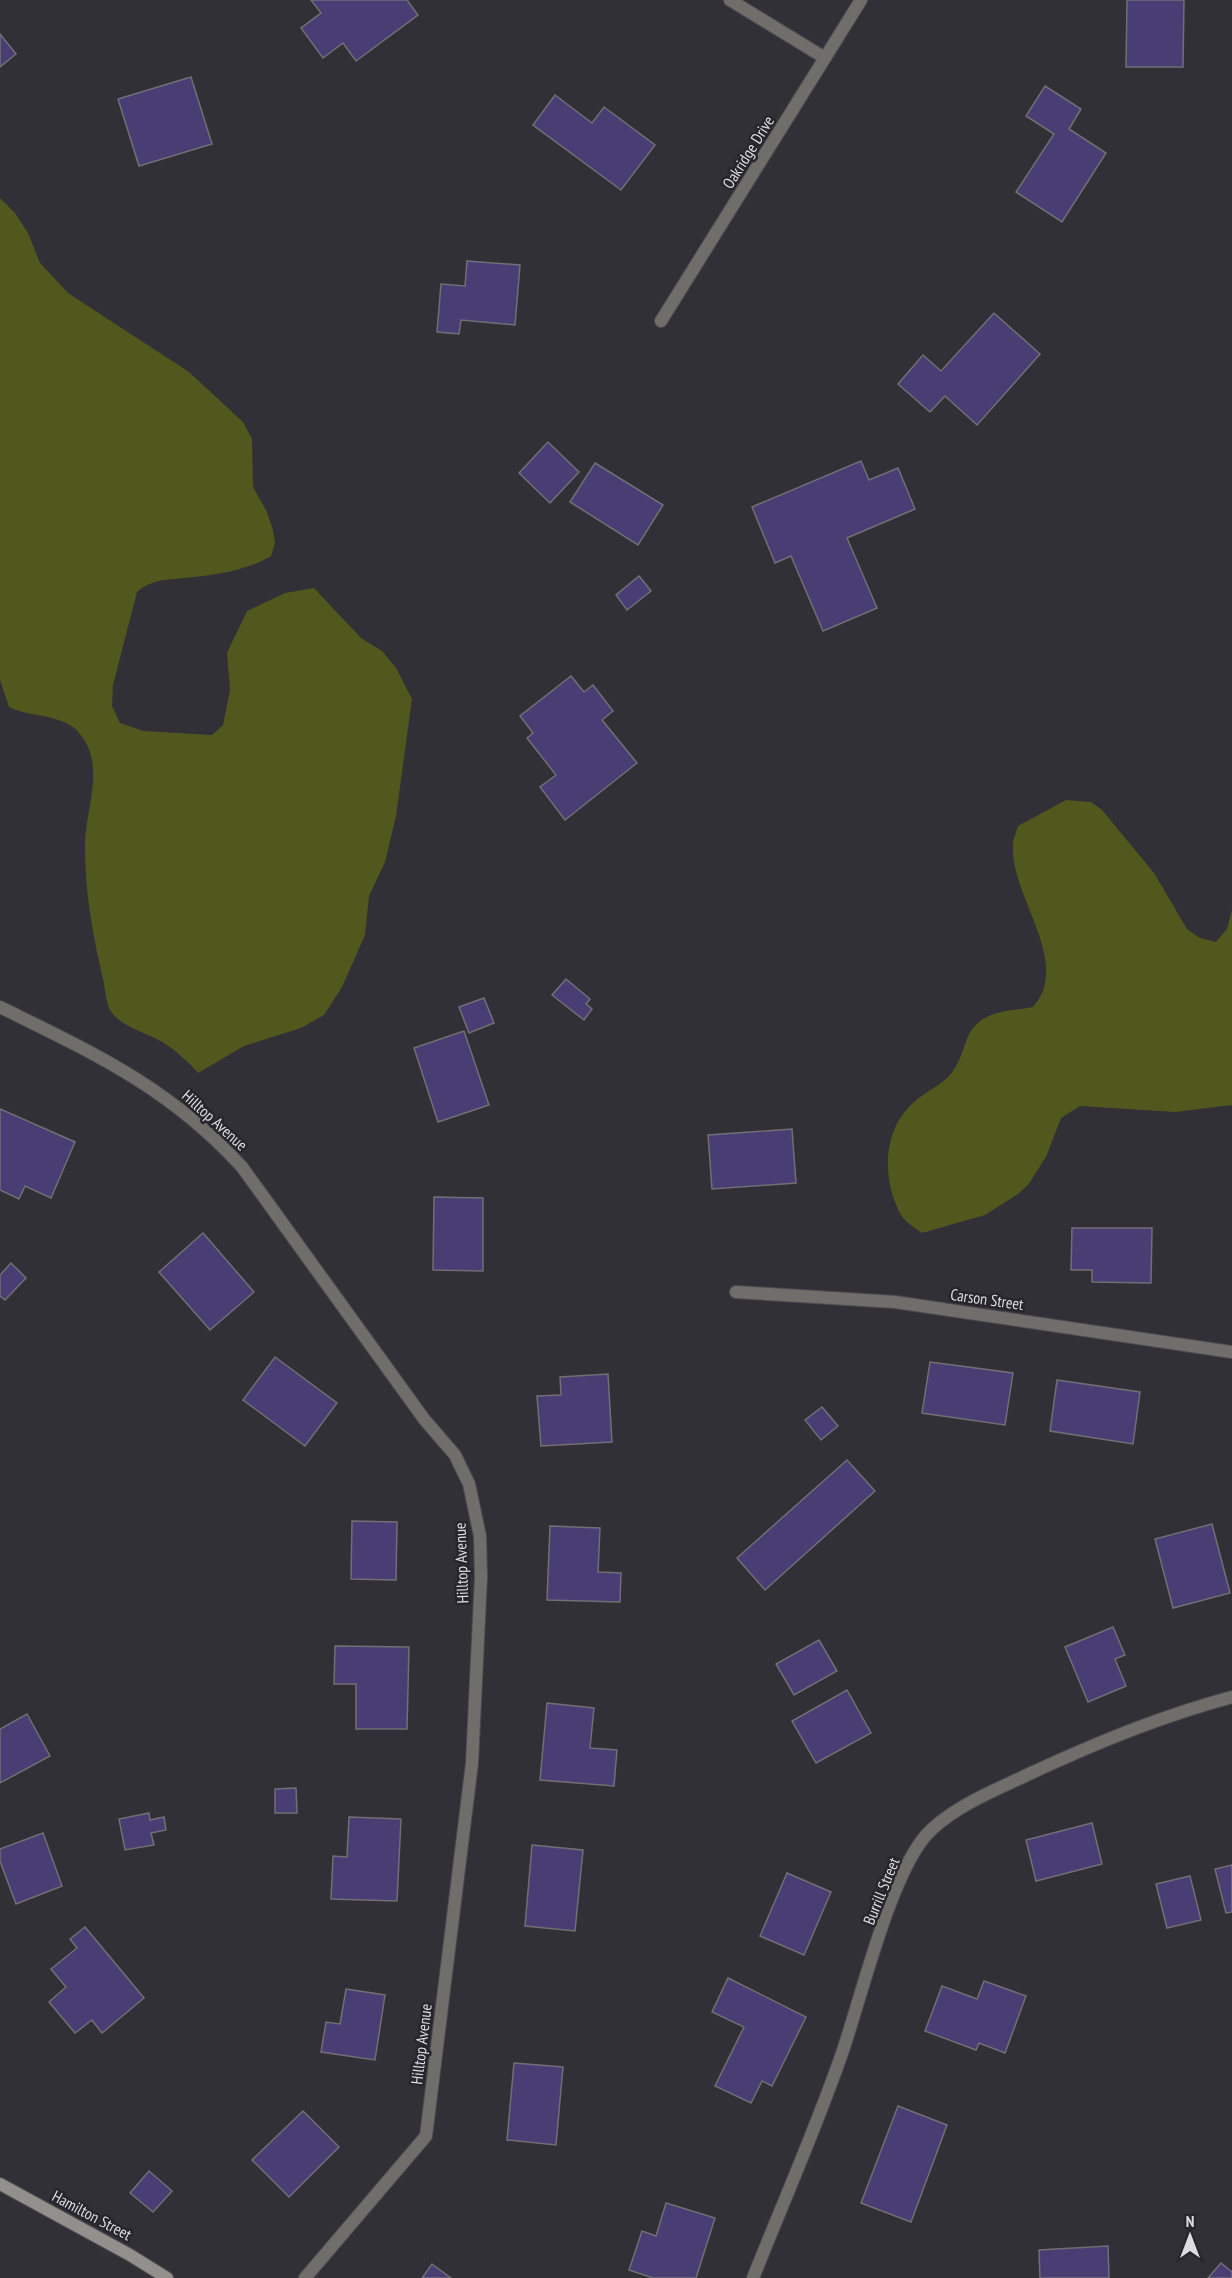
<svg xmlns="http://www.w3.org/2000/svg" width="1232" height="2278" font-family="'PT Sans Narrow',sans-serif">
	<rect width="100%" height="100%" fill="#313036"/>
	<g fill="#50581d">
		<path d="M0,198L15,213L28,233L40,263L68,293L189,372L243,422L252,439L253,487L267,512L273,530L275,543L271,556C246,571 214,575 185,578C166,580 152,579 137,592L113,685L112,706L120,723L143,731L212,735L223,725L230,690L227,653L247,611L285,593L314,588L361,638L382,651L396,668L412,699L396,816L385,862L369,896L365,935L342,987L324,1015L301,1028L244,1046L198,1073C189,1062 176,1051 164,1043C148,1033 120,1027 110,1010C106,1002 105,988 103,979C93,936 85,893 85,849C84,811 107,767 80,734C64,713 30,718 9,707L0,680Z"/>
		<path d="M1066,800L1091,802L1102,810L1154,873L1187,929L1200,938L1216,942L1227,929L1232,910V1105L1175,1112L1080,1106L1061,1118L1046,1157L1028,1185L1018,1194L985,1215L922,1233C915,1228 905,1222 901,1215C882,1180 882,1132 912,1104C923,1093 938,1087 949,1076C959,1065 962,1052 967,1039C978,1010 1007,1012 1033,1007C1073,962 1009,895 1013,844C1013,838 1017,831 1018,826Z"/>
	</g>
	<g fill="#483e74" stroke="#706f75" stroke-width="1.5">
		<polygon points="311,0 407,0 418,15 356,61 343,43 323,58 301,28 321,13"/>
		<polygon points="1127,0 1184,0 1183,67 1126,67"/>
		<polygon points="0,34 16,54 0,67"/>
		<polygon points="191,77 212,144 139,166 118,99"/>
		<polygon points="1045,86 1081,109 1069,129 1106,153 1062,222 1016,192 1054,134 1026,116"/>
		<polygon points="555,95 592,123 604,107 655,145 621,190 533,125"/>
		<polygon points="467,261 520,265 515,325 461,320 459,334 437,332 441,284 465,286"/>
		<polygon points="994,313 1040,354 977,425 945,396 930,412 898,384 923,355 941,371"/>
		<polygon points="548,442 579,472 550,503 519,473"/>
		<polygon points="861,461 869,480 898,468 915,509 847,538 877,608 823,631 791,556 775,563 752,507"/>
		<polygon points="595,463 663,505 638,545 570,502"/>
		<polygon points="639,576 651,591 627,610 616,595"/>
		<polygon points="571,676 584,692 593,685 613,711 602,720 637,763 565,820 540,787 556,775 527,738 533,733 520,716"/>
		<polygon points="566,979 590,999 586,1004 592,1009 584,1020 552,995"/>
		<polygon points="484,998 494,1023 469,1033 459,1007"/>
		<polygon points="464,1031 489,1105 438,1122 414,1048"/>
		<polygon points="0,1109 75,1142 51,1198 25,1186 19,1199 0,1190"/>
		<polygon points="792,1129 796,1183 712,1189 708,1135"/>
		<polygon points="434,1197 483,1198 483,1271 433,1270"/>
		<polygon points="1072,1228 1152,1228 1151,1283 1092,1282 1092,1270 1071,1270"/>
		<polygon points="203,1233 254,1292 210,1330 159,1272"/>
		<polygon points="11,1263 26,1278 5,1300 0,1296 0,1275"/>
		<polygon points="275,1357 337,1403 305,1446 243,1400"/>
		<polygon points="930,1362 1013,1373 1005,1425 922,1413"/>
		<polygon points="608,1374 612,1442 541,1446 537,1396 561,1395 560,1377"/>
		<polygon points="1057,1380 1140,1392 1133,1444 1050,1431"/>
		<polygon points="822,1407 838,1426 821,1440 805,1420"/>
		<polygon points="847,1460 875,1491 765,1590 737,1558"/>
		<polygon points="352,1521 397,1522 396,1580 351,1579"/>
		<polygon points="1212,1524 1230,1593 1173,1608 1155,1539"/>
		<polygon points="550,1526 600,1528 598,1572 621,1573 620,1602 547,1600"/>
		<polygon points="1113,1627 1125,1655 1115,1659 1126,1686 1088,1702 1065,1647"/>
		<polygon points="819,1640 837,1671 794,1695 776,1664"/>
		<polygon points="335,1646 409,1647 407,1729 356,1729 356,1684 334,1684"/>
		<polygon points="847,1690 871,1733 816,1763 792,1721"/>
		<polygon points="547,1703 594,1708 590,1748 617,1750 614,1786 540,1780"/>
		<polygon points="27,1714 50,1756 0,1783 0,1729"/>
		<polygon points="296,1788 297,1813 275,1813 275,1789"/>
		<polygon points="149,1813 150,1820 164,1817 166,1830 151,1833 154,1845 125,1850 119,1819"/>
		<polygon points="349,1817 401,1819 397,1901 331,1899 333,1856 347,1857"/>
		<polygon points="1092,1823 1102,1864 1036,1881 1026,1840"/>
		<polygon points="43,1833 62,1886 16,1904 0,1861 0,1849"/>
		<polygon points="532,1845 583,1850 575,1931 525,1926"/>
		<polygon points="1232,1865 1232,1912 1226,1913 1215,1869"/>
		<polygon points="787,1873 831,1892 804,1955 760,1936"/>
		<polygon points="1190,1876 1201,1920 1167,1928 1156,1884"/>
		<polygon points="85,1927 144,1998 102,2033 92,2020 75,2033 49,2002 66,1987 51,1969 77,1948 70,1939"/>
		<polygon points="728,1978 806,2017 772,2086 762,2081 751,2103 715,2086 744,2027 712,2012"/>
		<polygon points="984,1981 1026,1996 1005,2053 979,2043 976,2050 925,2031 942,1986 977,1999"/>
		<polygon points="346,1989 385,1995 375,2060 321,2052 326,2022 340,2024"/>
		<polygon points="514,2063 563,2067 556,2145 507,2140"/>
		<polygon points="898,2106 947,2125 911,2222 861,2203"/>
		<polygon points="303,2111 339,2147 289,2197 252,2160"/>
		<polygon points="149,2171 172,2191 153,2212 130,2193"/>
		<polygon points="666,2203 715,2218 696,2278 653,2278 629,2270 642,2231 656,2236"/>
		<polygon points="1108,2246 1109,2278 1040,2278 1039,2250"/>
		<polygon points="1221,2263 1232,2272 1232,2278 1208,2278"/>
		<polygon points="432,2264 451,2278 422,2278"/>
	</g>
	<g fill="none" stroke-linecap="round" stroke-linejoin="round">
		<defs>
			<g id="street">
				<polyline points="730,0 825,58"/>
				<polyline points="661,321 861,0"/>
				<path d="M0,1007C95,1054 169,1087 242,1167L424,1419L455,1455L469,1484L480,1536L481,1577L472,1763L426,2136L305,2278"/>
				<polyline points="736,1292 895,1302 1232,1352"/>
				<path d="M753,2278C782,2205 814,2133 840,2059C860,2004 891,1867 931,1830C959,1804 996,1790 1029,1774C1096,1743 1161,1716 1232,1697"/>
			</g>
			<polyline id="secondary" points="0,2184 130,2255 167,2278"/>
		</defs>
		<use href="#street" stroke="#4d4c51" stroke-width="14"/>
		<use href="#secondary" stroke="#4d4c51" stroke-width="14"/>
		<use href="#street" stroke="#706e6b" stroke-width="12"/>
		<use href="#secondary" stroke="#928f8c" stroke-width="12"/>
	</g>
	<g text-anchor="middle" dominant-baseline="central" stroke-width="5" stroke-linejoin="round" paint-order="stroke">
		<g font-size="16" fill="#dddde1" stroke="#27262c">
			<text transform="translate(748 152) rotate(-58)">Oakridge Drive</text>
			<text transform="translate(215 1120) rotate(42)">Hilltop Avenue</text>
			<text transform="translate(987 1299) rotate(8)">Carson Street</text>
			<text transform="translate(461 1563) rotate(-92)">Hilltop Avenue</text>
			<text transform="translate(881 1891) rotate(-68)">Burrill Street</text>
			<text transform="translate(421 2044) rotate(-83)">Hilltop Avenue</text>
			<text transform="translate(92 2215) rotate(28)">Hamilton Street</text>
		</g>
	</g>
	<g transform="translate(1190 2236)" stroke="#27262c" stroke-width="4.5" paint-order="stroke">
	<path d="M0-4.5L10 22L0 15L-10 22Z" fill="#dddde1"/>
	<text y="-9" font-size="16" font-weight="bold" text-anchor="middle" fill="#dddde1">N</text>
	</g>
</svg>
